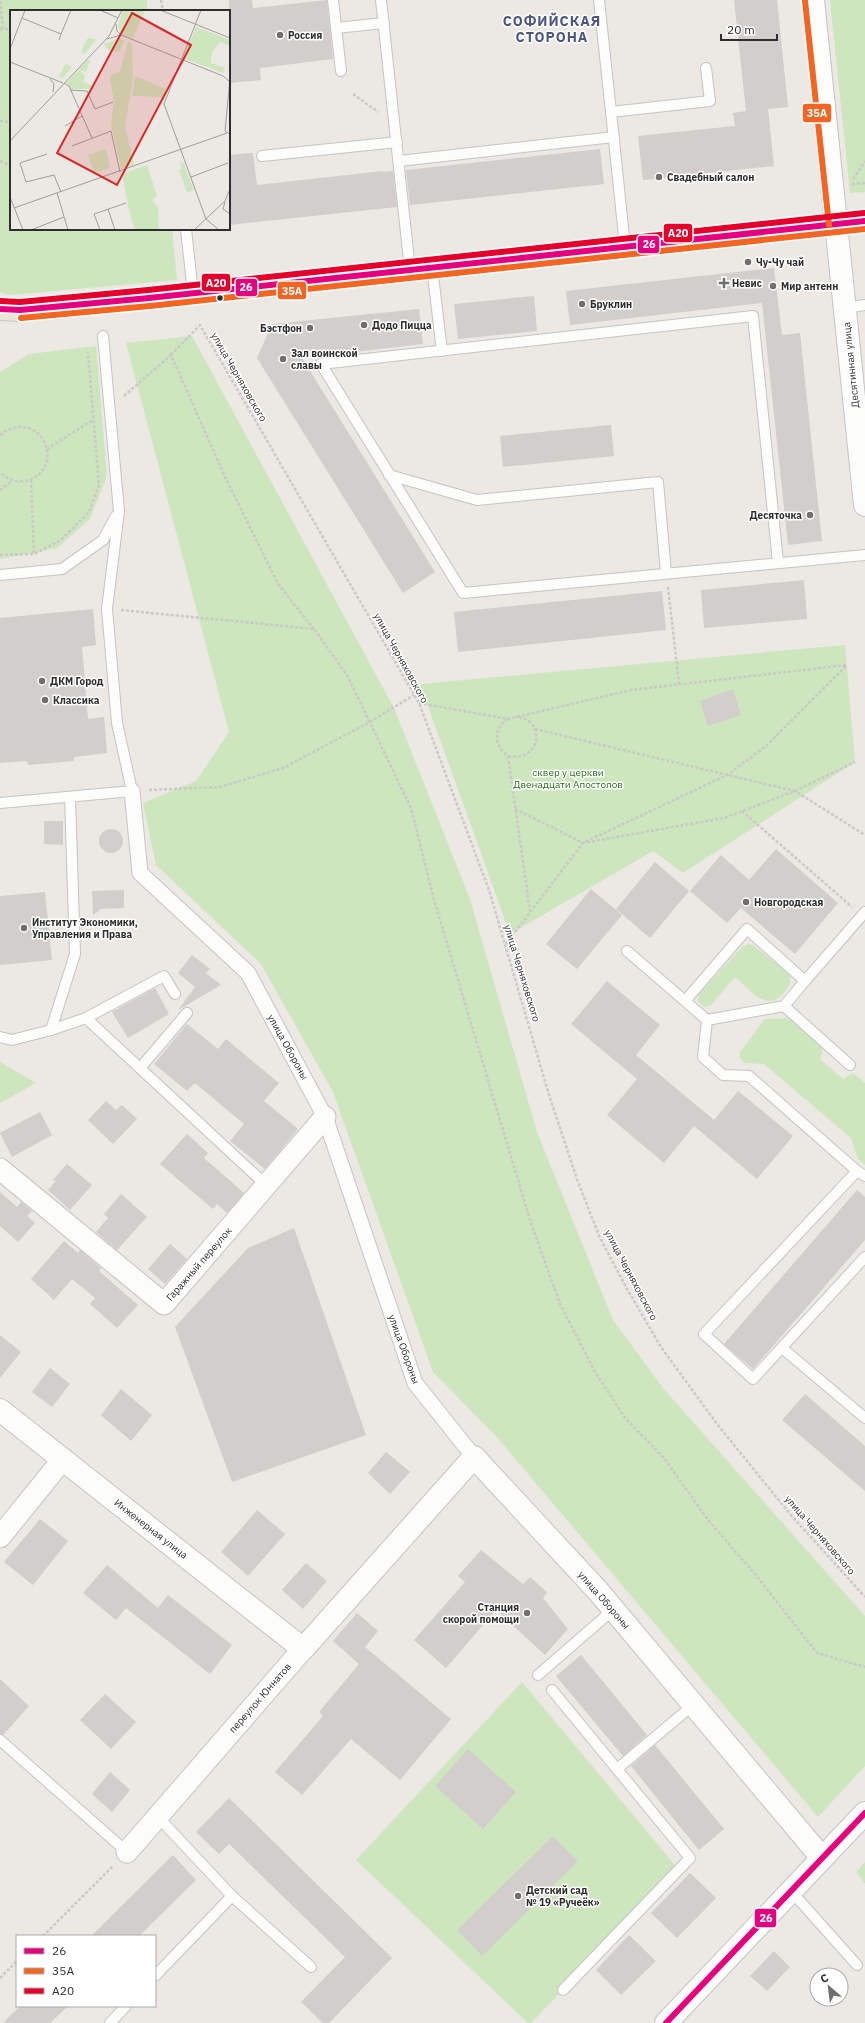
<svg xmlns="http://www.w3.org/2000/svg" width="865" height="2023" font-family="'IBM Plex Sans',sans-serif">
	<rect width="100%" height="100%" fill="#ece8e4"/>
	<g fill="#cee6be">
		<polygon points="0,0 147,0 148,11 11,11 11,229 172,229 177,280 10,295 0,292"/>
		<polygon points="830,0 865,0 865,192 850,193"/>
		<polygon points="192,336 394,708 470,899 537,1132 613,1320 663,1388 865,1616 865,1766 818,1817 496,1436 433,1372 333,1092 261,964 156,865 143,803 196,781 229,732 126,343"/>
		<polygon points="96,346 107,476 90,519 57,548 0,559 0,372 29,354"/>
		<polygon points="845,645 855,762 683,873 653,851 510,934 420,684"/>
		<path d="M748,944L753,945L790,975V985C786,989 782,996 777,999C762,1008 745,985 735,977L711,1005L704,1007L698,1002L699,994L742,947Z"/>
		<polygon points="791,1018 824,1046 820,1059 843,1079 853,1073 865,1083 865,1165 858,1159 851,1138 764,1064 745,1063 740,1058 740,1052 765,1019"/>
		<polygon points="0,1062 36,1083 0,1103"/>
		<polygon points="522,1682 679,1870 531,2023 528,2023 356,1860"/>
		<polygon points="865,1862 865,1884 856,1872"/>
	</g>
	<g fill="#d1cecb">
		<polygon points="229,0 252,0 253,8 327,0 333,59 260,68 261,80 229,83"/>
		<polygon points="734,0 777,0 788,107 768,109 774,166 643,180 638,136 735,126 733,113 746,111"/>
		<polygon points="600,149 604,184 410,205 406,170"/>
		<polygon points="253,153 257,185 383,171 383,172 393,171 397,207 229,225 229,155"/>
		<polygon points="774,268 782,335 800,333 822,541 788,545 762,303 570,325 566,291"/>
		<polygon points="534,296 537,331 458,339 454,304"/>
		<polygon points="419,309 423,344 302,358 435,572 403,593 257,358 272,324"/>
		<polygon points="611,425 614,456 503,467 500,436"/>
		<polygon points="804,580 807,619 704,628 701,590"/>
		<polygon points="662,591 666,630 458,652 454,612"/>
		<polygon points="93,609 96,645 82,647 88,719 104,717 107,753 74,757 74,761 28,765 27,761 0,763 0,618"/>
		<polygon points="733,689 741,715 708,726 700,701"/>
		<polygon points="44,821 63,821 63,845 44,844"/>
		<circle cx="111" cy="841" r="12"/>
		<polygon points="776,849 838,903 795,954 741,908 727,923 690,891 721,855 749,880"/>
		<polygon points="655,862 689,891 650,938 616,909"/>
		<polygon points="591,889 622,915 577,969 546,944"/>
		<polygon points="124,890 124,908 101,909 93,915 92,891"/>
		<polygon points="45,892 52,960 0,965 0,896"/>
		<polygon points="192,955 210,969 206,973 221,985 178,1010 195,987 178,973"/>
		<polygon points="607,981 660,1025 636,1055 714,1120 738,1091 793,1136 757,1179 694,1126 664,1163 607,1115 637,1079 571,1024"/>
		<polygon points="155,988 169,1014 128,1038 112,1012"/>
		<polygon points="187,1024 218,1049 226,1039 279,1083 264,1101 298,1129 265,1169 230,1141 244,1124 195,1083 187,1091 154,1064"/>
		<polygon points="106,1101 116,1110 122,1105 137,1119 113,1144 88,1120"/>
		<polygon points="40,1112 52,1135 12,1157 0,1133"/>
		<polygon points="187,1134 208,1153 204,1158 244,1193 227,1213 217,1204 213,1209 160,1164"/>
		<polygon points="67,1164 92,1185 70,1210 48,1190 56,1181 53,1180"/>
		<polygon points="857,1190 865,1197 865,1240 753,1369 724,1344"/>
		<polygon points="0,1192 17,1207 21,1202 32,1211 27,1216 35,1223 18,1242 0,1226"/>
		<polygon points="121,1194 147,1217 117,1250 96,1232 108,1218 104,1214"/>
		<polygon points="294,1228 366,1435 232,1482 175,1327 248,1248"/>
		<polygon points="64,1241 78,1253 80,1250 101,1268 99,1271 138,1305 117,1328 90,1304 95,1298 72,1279 54,1300 31,1279"/>
		<polygon points="170,1244 187,1259 165,1284 148,1269"/>
		<polygon points="0,1335 21,1352 0,1378"/>
		<polygon points="50,1368 70,1384 52,1407 32,1392"/>
		<polygon points="121,1389 152,1415 131,1441 101,1415"/>
		<polygon points="805,1394 865,1446 865,1491 782,1420"/>
		<polygon points="386,1452 410,1472 390,1494 368,1473"/>
		<polygon points="257,1510 285,1534 248,1576 221,1552"/>
		<polygon points="40,1519 68,1541 33,1585 4,1562"/>
		<polygon points="481,1550 523,1584 530,1577 547,1592 543,1598 568,1629 545,1655 496,1610 446,1668 414,1640 465,1582 458,1576"/>
		<polygon points="306,1563 327,1581 303,1609 282,1590"/>
		<polygon points="107,1565 158,1608 168,1595 232,1645 210,1674 126,1608 116,1620 83,1593"/>
		<polygon points="357,1613 378,1631 365,1647 451,1719 400,1780 351,1739 302,1795 275,1772 323,1716 319,1712 359,1664 333,1641"/>
		<polygon points="581,1655 647,1735 623,1756 556,1676"/>
		<polygon points="0,1679 29,1706 3,1735 0,1734"/>
		<polygon points="105,1694 136,1722 111,1749 80,1720"/>
		<polygon points="655,1745 724,1829 699,1850 631,1766"/>
		<polygon points="468,1749 516,1792 483,1829 435,1786"/>
		<polygon points="110,1772 130,1790 112,1812 92,1794"/>
		<polygon points="229,1798 392,1958 329,2023 323,2023 301,2002 345,1957 229,1844 219,1854 196,1832"/>
		<polygon points="553,1836 578,1861 482,1956 457,1930"/>
		<polygon points="173,1855 196,1880 139,1936 91,1936"/>
		<polygon points="690,1873 716,1898 677,1938 651,1913"/>
		<polygon points="629,1935 656,1961 621,1995 596,1970"/>
		<polygon points="774,1951 790,1967 767,1991 750,1976"/>
		<polygon points="20,2006 68,2006 50,2023 3,2023"/>
	</g>
	<g fill="none" stroke-linecap="round" stroke-linejoin="round">
		<defs>
			<g id="service">
				<polyline points="333,0 341,71"/>
				<polyline points="381,0 410,270"/>
				<polyline points="599,0 611,112"/>
				<polyline points="336,28 384,23"/>
				<polyline points="262,156 397,142"/>
				<polyline points="399,161 614,137"/>
				<polyline points="186,229 193,293"/>
				<polyline points="625,246 611,112 710,101 706,68"/>
				<polyline points="432,267 442,351"/>
				<polyline points="845,308 865,305"/>
				<polyline points="389,475 477,500 658,482 666,573"/>
				<polyline points="778,562 753,316 321,364 463,593 865,555"/>
				<polyline points="0,575 62,569 103,540 116,516"/>
				<polyline points="0,803 132,791 117,723 107,609 119,511 103,336"/>
				<polyline points="865,912 805,981 747,929 685,1001 707,1020 703,1057 723,1075 749,1076 857,1171 865,1176"/>
				<polyline points="627,951 685,1001"/>
				<polyline points="784,1006 850,1065"/>
				<polyline points="86,1018 164,976 175,994"/>
				<polyline points="707,1020 784,1006 805,981"/>
				<polyline points="51,1030 75,954 70,797"/>
				<polyline points="0,1037 12,1040 51,1030 86,1018 266,1185"/>
				<polyline points="141,1067 187,1013"/>
				<polyline points="857,1171 704,1334 753,1379 865,1257"/>
				<polyline points="782,1348 865,1418"/>
				<polyline points="538,1675 614,1609"/>
				<polyline points="552,1690 690,1858 563,1990"/>
				<polyline points="0,1740 127,1852"/>
				<polyline points="617,1769 693,1705"/>
				<polyline points="158,1817 232,1896 311,1967"/>
				<polyline points="791,1891 857,1965"/>
				<polyline points="155,1976 232,1896"/>
				<polyline points="110,2023 126,2006"/>
			</g>
			<polyline id="pedestrian" points="132,791 140,873 248,973 325,1117 415,1383 474,1457"/>
			<g id="minor">
				<polyline points="0,1169 164,1304 325,1117"/>
				<polyline points="0,1537 63,1459"/>
				<polyline points="127,1852 303,1649"/>
			</g>
			<g id="tertiary">
				<polyline points="813,0 865,505"/>
				<polyline points="0,1410 303,1649 474,1457 598,1591 822,1858"/>
				<polyline points="666,2023 865,1813"/>
			</g>
			<polyline id="primary" points="0,309 20,310 149,298 865,221"/>
		</defs>
		<use href="#service" stroke="#c5c4c5" stroke-width="12"/>
		<use href="#pedestrian" stroke="#c5c4c5" stroke-width="17"/>
		<use href="#minor" stroke="#c5c4c5" stroke-width="23"/>
		<use href="#tertiary" stroke="#c5c4c5" stroke-width="24"/>
		<use href="#primary" stroke="#c6c5c4" stroke-width="24"/>
		<g stroke="#c9c9c8" stroke-width="2.5" stroke-dasharray="3 2" stroke-linecap="butt">
			<polyline points="161,0 163,11"/>
			<polyline points="0,1 3,28"/>
			<polyline points="0,29 11,29"/>
			<polyline points="353,94 378,112"/>
			<polyline points="0,121 11,122"/>
			<polyline points="0,161 11,166"/>
			<polyline points="853,179 865,161"/>
			<polyline points="852,184 865,183"/>
			<polyline points="171,355 200,325 419,703 489,890 549,1095 578,1182 600,1238 627,1289 661,1347 717,1424 790,1514 865,1597"/>
			<polyline points="124,396 171,355 226,479 278,584 314,629"/>
			<path d="M0,435C40,404 70,470 25,481C16,483 7,479 0,472"/>
			<polyline points="47,449 93,420"/>
			<polyline points="31,480 34,554"/>
			<polyline points="0,490 12,481"/>
			<polyline points="0,555 34,554 61,540 89,512 99,485 88,352"/>
			<polyline points="668,587 679,684"/>
			<polyline points="121,610 314,629 347,675 411,808 434,900 530,1220 560,1304 595,1372 626,1419 664,1458 708,1520 755,1574 817,1653 865,1667"/>
			<polyline points="419,703 508,719 631,690 847,665"/>
			<path d="M508,719C492,729 494,746 508,756L530,911"/>
			<polyline points="535,729 795,791 865,835"/>
			<path d="M508,756C541,763 547,719 516,717"/>
			<polyline points="149,790 220,787 283,768 370,722 414,695"/>
			<polyline points="515,809 583,843 724,818 795,791 855,762"/>
			<polyline points="742,811 852,907"/>
			<polyline points="506,944 583,843 727,775 765,747 847,665"/>
			<polyline points="43,1936 113,1866"/>
			<polyline points="0,1978 17,1961"/>
		</g>
		<use href="#service" stroke="#fcfcfb" stroke-width="10"/>
		<use href="#pedestrian" stroke="#fcfcfb" stroke-width="15"/>
		<use href="#minor" stroke="#fcfcfb" stroke-width="21"/>
		<use href="#tertiary" stroke="#fcfcfb" stroke-width="22"/>
		<use href="#primary" stroke="#e8e4d6" stroke-width="22"/>
		<defs>
			<g id="bus-1">
				<polyline points="0,309 20,310 149,298 865,221"/>
				<polyline points="666,2023 865,1813"/>
			</g>
			<g id="bus-2">
				<polyline points="805,1 829,225"/>
				<polyline points="21,318 150,306 865,229"/>
			</g>
			<polyline id="bus-3" points="0,301 20,302 148,290 864,213"/>
		</defs>
		<use href="#bus-1" stroke="#fff" stroke-width="9"/>
		<use href="#bus-2" stroke="#fff" stroke-width="9"/>
		<use href="#bus-3" stroke="#fff" stroke-width="9"/>
		<use href="#bus-1" stroke="#e5007d" stroke-width="6"/>
		<use href="#bus-2" stroke="#f26522" stroke-width="6"/>
		<use href="#bus-3" stroke="#e4002b" stroke-width="6"/>
	</g>
	<g fill="#706f6e" stroke="#fff" stroke-width="1.5">
		<circle cx="280" cy="35" r="4"/>
		<circle cx="659" cy="177" r="4"/>
		<circle cx="748" cy="262" r="4"/>
		<path d="M722 277h4v4h4v4h-4v4h-4v-4h-4v-4h4z"/>
		<circle cx="773" cy="286" r="4"/>
		<circle cx="582" cy="304" r="4"/>
		<circle cx="364" cy="325" r="4"/>
		<circle cx="310" cy="328" r="4"/>
		<circle cx="283" cy="359" r="4"/>
		<circle cx="810" cy="515" r="4"/>
		<circle cx="42" cy="681" r="4"/>
		<circle cx="45" cy="700" r="4"/>
		<circle cx="746" cy="902" r="4"/>
		<circle cx="24" cy="928" r="4"/>
		<circle cx="527" cy="1613" r="4"/>
		<circle cx="518" cy="1896" r="4"/>
	</g>
	<circle fill="#2e2e2e" stroke="#fff" stroke-width="1.5" cx="220" cy="298" r="3.5"/>
	<g text-anchor="middle" dominant-baseline="central" stroke-width="3" stroke-linejoin="round" paint-order="stroke">
		<g font-size="10" font-weight="bold" fill="#2e2e2e" stroke="#fff" text-anchor="start">
			<text x="288" y="35">Россия</text>
			<text x="667" y="177">Свадебный салон</text>
			<text x="756" y="262">Чу-Чу чай</text>
			<text x="732" y="283">Невис</text>
			<text x="781" y="286">Мир антенн</text>
			<text x="590" y="304">Бруклин</text>
			<text x="372" y="325">Додо Пицца</text>
			<text x="302" y="328" text-anchor="end">Бэстфон</text>
			<text x="291" y="353">Зал воинской<tspan x="291" dy="12">славы</tspan></text>
			<text x="802" y="515" text-anchor="end">Десяточка</text>
			<text x="50" y="681">ДКМ Город</text>
			<text x="53" y="700">Классика</text>
			<text x="754" y="902">Новгородская</text>
			<text x="32" y="922">Институт Экономики,<tspan x="32" dy="12">Управления и Права</tspan></text>
			<text x="519" y="1607" text-anchor="end">Станция<tspan x="519" dy="12">скорой помощи</tspan></text>
			<text x="526" y="1890">Детский сад<tspan x="526" dy="12">№ 19 «Ручеёк»</tspan></text>
		</g>
		<g font-size="10" fill="#2e2e2e" stroke="#fff">
			<text transform="translate(851 365) rotate(-96)">Десятинная улица</text>
			<text transform="translate(239 377) rotate(60)">улица Черняховского</text>
			<text transform="translate(401 658) rotate(61)">улица Черняховского</text>
			<text transform="translate(522 973) rotate(73)">улица Черняховского</text>
			<text transform="translate(288 1047) rotate(61)">улица Обороны</text>
			<text transform="translate(199 1264) rotate(-49)">Гаражный переулок</text>
			<text transform="translate(631 1275) rotate(62)">улица Черняховского</text>
			<text transform="translate(404 1349) rotate(70)">улица Обороны</text>
			<text transform="translate(151 1529) rotate(38)">Инженерная улица</text>
			<text transform="translate(820 1535) rotate(49)">улица Черняховского</text>
			<text transform="translate(604 1600) rotate(49)">улица Обороны</text>
			<text transform="translate(260 1698) rotate(-49)">переулок Юннатов</text>
		</g>
		<g font-size="10" fill="#2c6e1b" stroke="#fff">
			<text x="568" y="772">сквер у церкви<tspan x="568" dy="12">Двенадцати Апостолов</tspan></text>
		</g>
		<g font-size="14" font-weight="bold" letter-spacing="1" fill="#4d5680" stroke="#fff">
			<text x="552" y="21">СОФИЙСКАЯ<tspan x="552" dy="16">СТОРОНА</tspan></text>
		</g>
	</g>
	<g transform="translate(10 10)">
		<rect width="220" height="220" fill="#ece8e4"/>
		<path d="M113,0H135L123,29L111,24L108,16ZM186,17L220,30V36L210,32L202,42L201,53L215,58L213,63L173,48ZM80,28L86,30L74,44L71,42L77,29ZM108,29L115,30L109,42L100,41L93,34ZM118,31L122,33L123,67L115,117L124,155L111,159L101,114L104,91L100,69L102,64L110,62ZM78,50L80,51L76,62L72,60L71,63L75,65L73,72L81,75L84,79H61L57,72ZM55,54L62,57L53,68L49,67ZM125,66L156,79L153,87L122,86ZM96,139L100,158L84,163L78,145ZM173,152L184,180L177,182L169,160L172,159L170,153ZM137,155L147,186L142,190L148,198L149,220H125L120,205L112,164Z" fill="#cee6be"/>
		<path fill="none" stroke="#a09e9b" stroke-width="1" d="M90,0L108,8M150,0L220,28M191,0L154,94L196,209L209,220M12,8L51,24L49,30M106,14L107,21L111,25L213,66L219,71M51,24L61,0M97,29L111,25M0,39L15,0M0,52L53,73M40,69L44,74L43,82M220,69L215,121L220,124M54,73L59,76L82,128M60,80L77,81L85,99L103,92M55,116L72,106M0,131L99,26L112,0M62,136L101,121L110,162M37,144L10,153L16,172L44,165L51,182M181,167L218,153M47,183L58,220M0,187L13,220M215,192L213,199L220,204M4,198L217,123M98,199L105,220M21,220L54,207M90,220L84,204L116,193M184,220L215,191L220,179"/>
		<path fill="#d62828" fill-opacity="0.15" stroke="#d62828" stroke-width="2" d="M122,3L181,35L107,175L47,143Z"/>
		<rect width="220" height="220" fill="none" stroke="#2e2e2e" stroke-width="2"/>
	</g>
	<g stroke="#fff" stroke-width="1.5">
		<rect x="802" y="103" width="30" height="20" rx="4" fill="#f26522"/>
		<rect x="663" y="223" width="30" height="20" rx="4" fill="#e4002b"/>
		<rect x="637" y="235" width="23" height="19" rx="4" fill="#e5007d"/>
		<rect x="201" y="273" width="30" height="19" rx="4" fill="#e4002b"/>
		<rect x="235" y="278" width="23" height="19" rx="4" fill="#e5007d"/>
		<rect x="277" y="281" width="30" height="19" rx="4" fill="#f26522"/>
		<rect x="754" y="1908" width="23" height="20" rx="4" fill="#e5007d"/>
	</g>
	<g font-size="11" text-anchor="middle" font-weight="bold" fill="#fff">
		<text x="817" y="117">35А</text>
		<text x="678" y="237">А20</text>
		<text x="649" y="248">26</text>
		<text x="216" y="287">А20</text>
		<text x="246" y="291">26</text>
		<text x="292" y="295">35А</text>
		<text x="766" y="1922">26</text>
	</g>
	<rect x="16" y="1935" width="140" height="72" fill="#ffffff" stroke="#ababab"/>
	<rect x="24" y="1948" width="20" height="6" fill="#e5007d" stroke="#ababab"/>
	<text x="52" y="1955" font-size="12" fill="#2e2e2e">26</text>
	<rect x="24" y="1968" width="20" height="6" fill="#f26522" stroke="#ababab"/>
	<text x="52" y="1975" font-size="12" fill="#2e2e2e">35А</text>
	<rect x="24" y="1988" width="20" height="6" fill="#e4002b" stroke="#ababab"/>
	<text x="52" y="1995" font-size="12" fill="#2e2e2e">А20</text>
	<g transform="translate(829 1987) rotate(332)"><circle r="19" fill="#ffffff" stroke="#ababab"/>
	<path d="M0-3L7 15L0 10L-7 15Z" fill="#706f6e"/>
	<text y="-6" font-size="11" font-weight="bold" text-anchor="middle" fill="#2e2e2e">С</text>
	</g>
	<path d="M721 34v6h56v-6" fill="none" stroke="#2e2e2e" stroke-width="2"/>
	<text x="727" y="34" font-size="12" fill="#2e2e2e" stroke="#ffffff" stroke-width="3" paint-order="stroke">20 m</text>
</svg>
